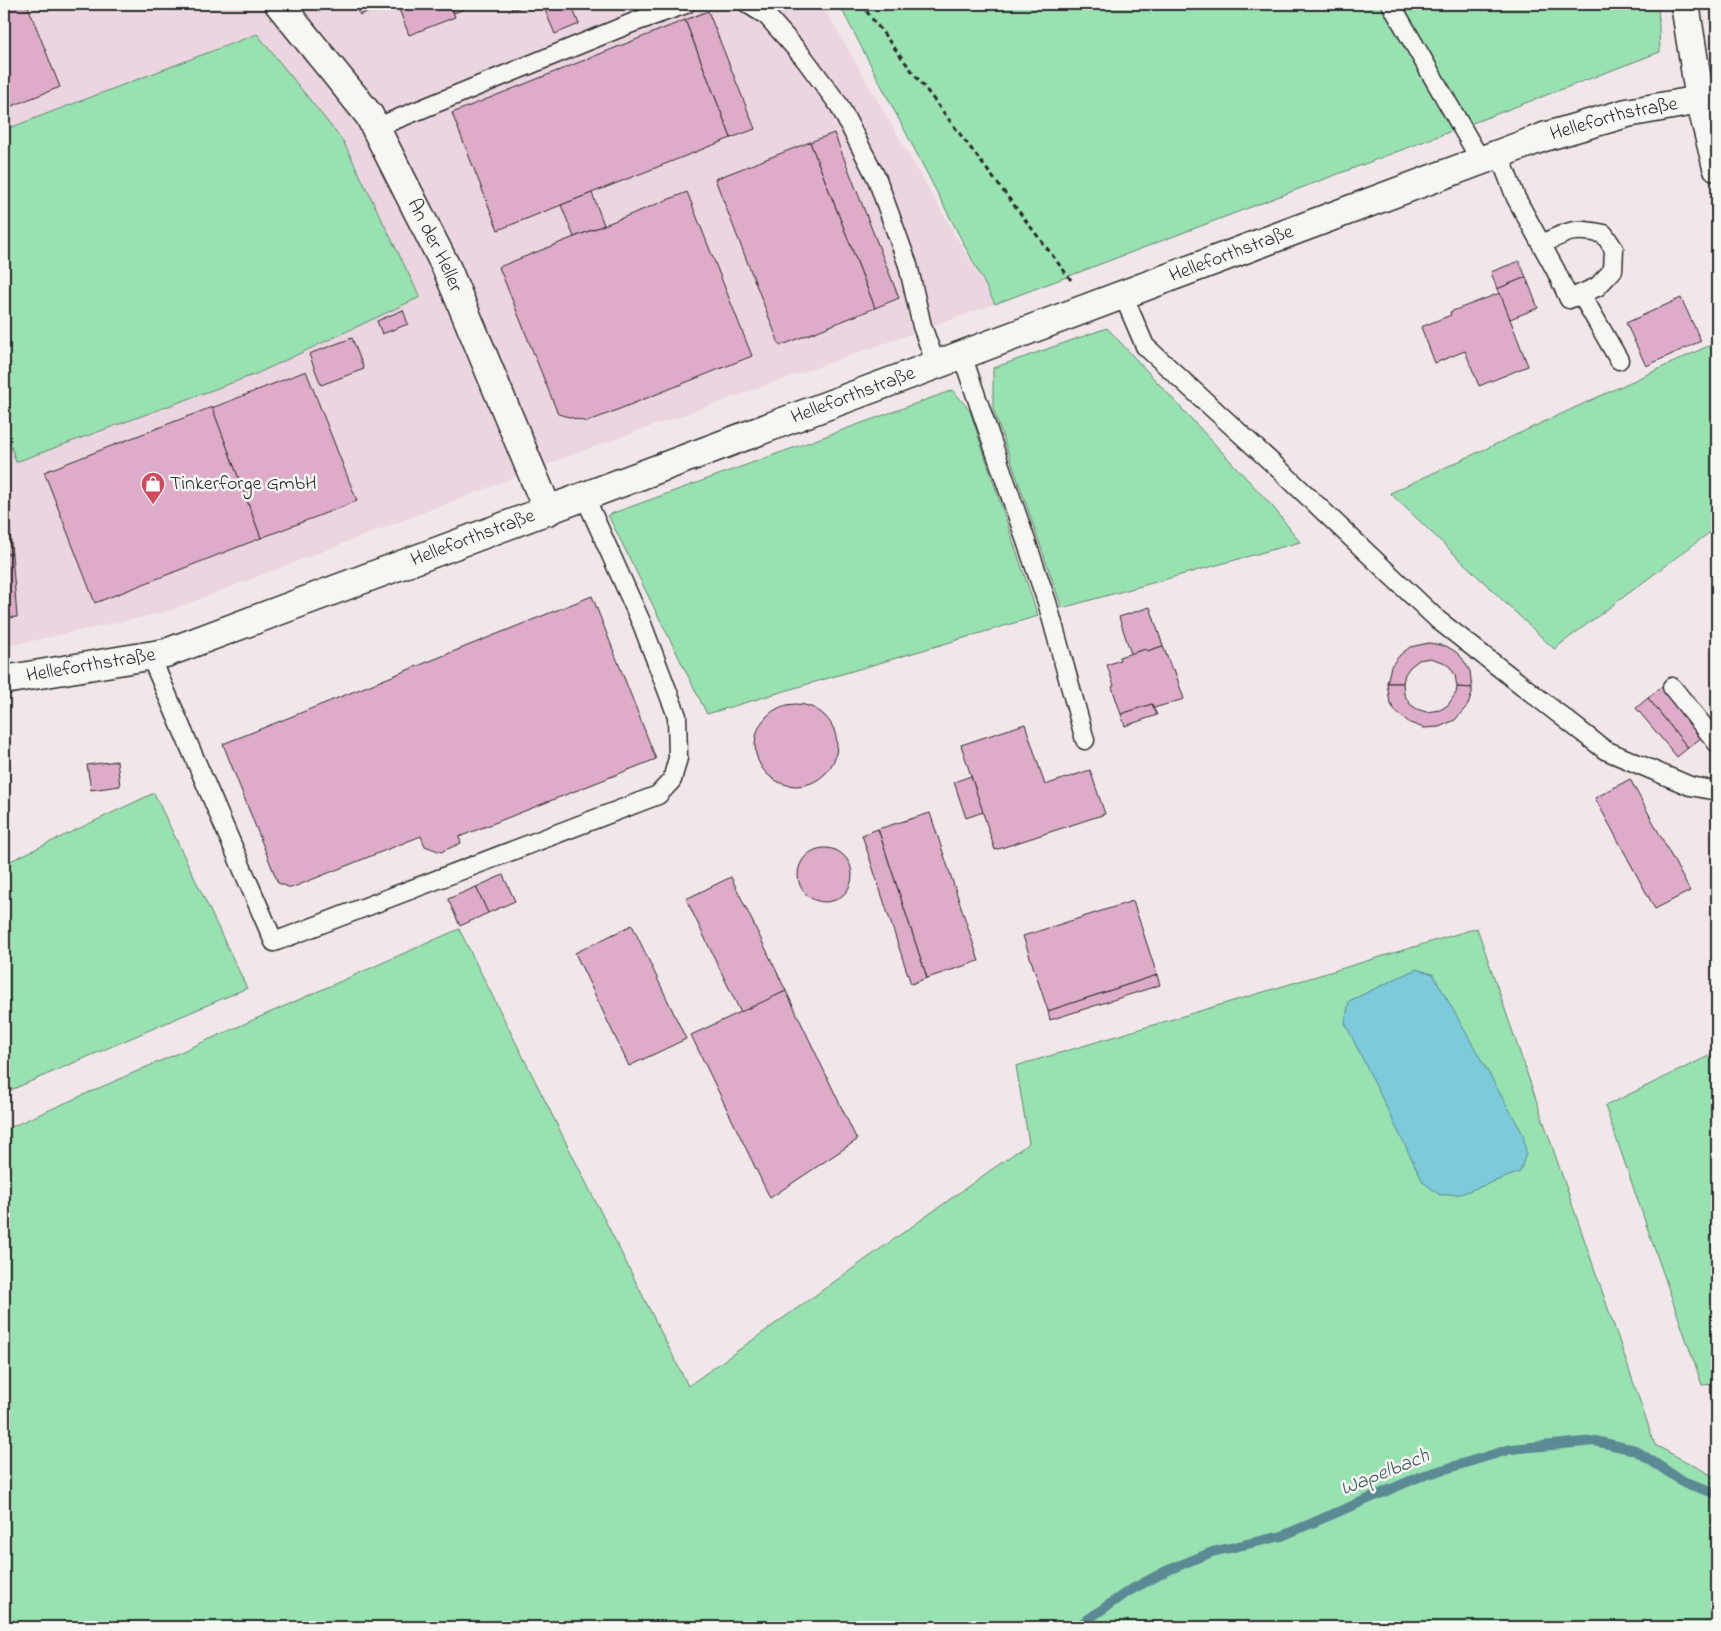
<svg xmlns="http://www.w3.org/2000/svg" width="1721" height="1631" font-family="'Indie Flower',sans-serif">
	<rect width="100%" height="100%" fill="#f1e7ea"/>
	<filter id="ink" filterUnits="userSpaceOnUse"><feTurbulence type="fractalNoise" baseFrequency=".02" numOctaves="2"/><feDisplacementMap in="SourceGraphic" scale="10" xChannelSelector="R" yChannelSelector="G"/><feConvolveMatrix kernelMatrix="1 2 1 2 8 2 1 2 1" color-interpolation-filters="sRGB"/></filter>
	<g filter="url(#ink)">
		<polygon fill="#ebd5e0" points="4,4 822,4 995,304 585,450 166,612 4,647 4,426 17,462 256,374 420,297 257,34 4,130"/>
		<g fill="#98e1b1" stroke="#62866e">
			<polygon points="839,4 1658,4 1660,52 995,304"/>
			<polygon points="257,34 343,141 420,297 256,374 16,462 4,426 4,130"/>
			<polygon points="1107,328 1274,508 1300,542 1062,608 993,409 993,368"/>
			<polygon points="1717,342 1717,527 1554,649 1390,493"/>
			<polygon points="953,390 970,411 1038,616 707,714 608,515"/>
			<polygon points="154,793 247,988 4,1093 4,864"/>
			<polygon points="1477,928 1655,1445 1717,1478 1717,1627 4,1627 4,1130 459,929 688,1386 1029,1143 1016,1066"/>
			<polygon points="1717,1052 1717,1384 1702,1385 1605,1106"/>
		</g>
		<polygon fill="#7ccada" stroke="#5c8a94" points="1416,969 1433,974 1523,1134 1526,1153 1520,1172 1461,1194 1440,1195 1423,1182 1345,1023 1349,1001"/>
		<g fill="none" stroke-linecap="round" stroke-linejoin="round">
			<polyline stroke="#5c8a94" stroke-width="10" points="1077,1627 1127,1592 1166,1571 1212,1552 1282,1536 1419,1477 1511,1449 1595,1441 1635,1450 1685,1483 1717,1494"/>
		</g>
		<g fill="#deacc9" stroke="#2b2b2b">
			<polygon points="4,4 27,4 60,87 4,109"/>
			<polygon points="352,4 389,4 360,15"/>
			<polygon points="397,4 450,4 455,17 409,35"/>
			<polygon points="450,4 477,4 454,13"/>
			<polygon points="510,4 522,4 523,6 512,10"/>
			<polygon points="561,4 571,4 579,24 555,34 545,10"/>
			<polygon points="708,11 755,129 731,138 685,20"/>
			<polygon points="685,20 731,138 498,230 452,113"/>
			<polygon points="834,133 899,298 875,308 810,142"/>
			<polygon points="810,142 875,308 780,346 715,179"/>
			<polygon points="687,192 752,356 587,422 558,414 499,267"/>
			<polygon points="592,193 604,225 574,237 561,205"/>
			<polygon points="1519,261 1526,277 1497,289 1491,272"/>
			<polygon points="1526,277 1538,308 1510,319 1497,289"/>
			<polygon points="1500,293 1528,366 1479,386 1465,351 1435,363 1421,327 1451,315 1450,312"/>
			<polygon points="1681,298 1701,341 1646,366 1626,323"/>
			<polygon points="403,310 408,324 382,334 377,321"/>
			<polygon points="352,338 364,369 321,385 309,354"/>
			<polygon points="306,371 357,501 261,538 212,408"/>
			<polygon points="212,407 261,538 95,603 44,472"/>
			<polygon points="4,487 6,487 12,554 4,554"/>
			<polygon points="4,554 12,554 17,617 4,618"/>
			<polygon points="592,596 656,759 459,837 461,843 441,852 425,846 421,836 291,888 278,883 223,744"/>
			<polygon points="1150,607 1163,646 1147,651 1146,649 1131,654 1119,617"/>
			<polygon points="1429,643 1446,646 1456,652 1462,658 1470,671 1472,688 1457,687 1455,675 1450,667 1443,662 1430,658 1419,660 1410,667 1405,674 1403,683 1387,683 1391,666 1400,655 1410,647"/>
			<polygon points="1163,646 1172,670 1174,669 1184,699 1154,708 1152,704 1121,714 1112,687 1114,686 1107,665 1120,660 1119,657 1146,649 1147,651"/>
			<polygon points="1387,683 1403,683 1404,694 1410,704 1417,709 1426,712 1440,710 1448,705 1456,693 1457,687 1472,688 1472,693 1468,705 1455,720 1439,727 1424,728 1410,723 1397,713 1390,703"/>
			<polygon points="1661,687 1702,737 1688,748 1648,698"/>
			<polygon points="1648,698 1688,748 1677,757 1636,708"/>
			<polygon points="1152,704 1157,715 1125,726 1121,714"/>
			<circle cx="796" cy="745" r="41"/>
			<polygon points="1025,724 1045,785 1090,770 1105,814 995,850 961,745"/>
			<polygon points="117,761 120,786 91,790 87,765"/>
			<polygon points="971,776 983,812 966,818 954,782"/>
			<polygon points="1630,779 1690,891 1655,909 1595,798"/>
			<polygon points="930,813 979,961 927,978 878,829"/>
			<polygon points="878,829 927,978 911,984 862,835"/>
			<circle cx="825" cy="875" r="27"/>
			<polygon points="503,875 515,901 488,913 476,887"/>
			<polygon points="731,877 786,991 741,1013 686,899"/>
			<polygon points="476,887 488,913 460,926 448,899"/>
			<polygon points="1133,901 1157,975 1048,1011 1023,936"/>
			<polygon points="632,925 686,1039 629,1066 575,953"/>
			<polygon points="1157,975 1160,985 1050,1020 1048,1011"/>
			<polygon points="786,991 857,1140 770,1198 691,1035"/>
		</g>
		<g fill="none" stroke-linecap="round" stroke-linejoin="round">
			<defs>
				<g id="lane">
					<polyline points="748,4 767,16 804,58 839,105 877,179 908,265 922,326 936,365"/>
					<polyline points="1391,4 1481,161"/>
					<polyline points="375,128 632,23 686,4"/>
					<path d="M1499,154L1516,198L1556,271L1569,299L1597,287L1613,270L1614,249L1604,234C1574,227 1568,231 1542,244"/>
					<polyline points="1581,294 1619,360"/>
					<polyline points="1123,295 1145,346 1281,471 1438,620 1605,750 1690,786 1717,791"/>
					<polyline points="962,355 1047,602 1085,740"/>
					<polyline points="150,655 274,942 658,795 672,780 678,758 677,716 642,624 585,497"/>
					<polyline points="1672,687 1717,743"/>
				</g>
				<g id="street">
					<path id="s1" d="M279,4L369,115L447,269L548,511"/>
					<path id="s2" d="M4,680L166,653L1544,137L1627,113L1700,100"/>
				</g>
				<polyline id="secondary" points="1685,4 1700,100 1717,167"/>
			</defs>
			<use href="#lane" stroke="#2b2b2b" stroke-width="21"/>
			<use href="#street" stroke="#2b2b2b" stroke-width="31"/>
			<use href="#secondary" stroke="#2b2b2b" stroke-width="31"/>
			<polyline stroke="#2b2b2b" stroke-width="3" stroke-dasharray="5 4" stroke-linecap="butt" points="861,4 1071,280"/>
			<use href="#lane" stroke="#f6f6f2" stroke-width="18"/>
			<use href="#street" stroke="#f6f6f2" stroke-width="28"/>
			<use href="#secondary" stroke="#f6f6f2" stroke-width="28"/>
		</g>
	</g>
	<defs>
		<symbol id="shop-pin" viewBox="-11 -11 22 30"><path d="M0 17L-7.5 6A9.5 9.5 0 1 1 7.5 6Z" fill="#d1495b" stroke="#f6f6f2"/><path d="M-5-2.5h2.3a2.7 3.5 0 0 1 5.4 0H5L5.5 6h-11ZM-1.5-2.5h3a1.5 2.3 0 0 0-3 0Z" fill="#fff"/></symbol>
	</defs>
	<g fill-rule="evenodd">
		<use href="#shop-pin" x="139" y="470" width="28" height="38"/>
	</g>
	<g text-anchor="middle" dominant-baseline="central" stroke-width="5" stroke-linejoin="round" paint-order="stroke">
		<g font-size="20" fill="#2b2b2b" stroke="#f6f6f2">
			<text stroke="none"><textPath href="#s2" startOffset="1708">Helleforthstraße</textPath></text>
			<text stroke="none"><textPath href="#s1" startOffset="289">An der Heller</textPath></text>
			<text stroke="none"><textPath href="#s2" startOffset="1302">Helleforthstraße</textPath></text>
			<text stroke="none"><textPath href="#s2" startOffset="898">Helleforthstraße</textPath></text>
			<text stroke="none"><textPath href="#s2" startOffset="492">Helleforthstraße</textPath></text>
			<text stroke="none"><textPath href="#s2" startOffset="88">Helleforthstraße</textPath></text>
		</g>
		<g font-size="20" fill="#2b2b2b" stroke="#f6f6f2" text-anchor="start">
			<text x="170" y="484">Tinkerforge GmbH</text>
		</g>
		<g font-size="21" font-style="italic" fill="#435b60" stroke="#f6f6f2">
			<text transform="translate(1385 1473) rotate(-22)">Wapelbach</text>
		</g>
	</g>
	<rect width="1721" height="1631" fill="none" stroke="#f6f6f2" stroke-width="20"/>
	<rect x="10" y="10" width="1701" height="1611" fill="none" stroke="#2b2b2b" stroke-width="2" filter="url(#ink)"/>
</svg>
